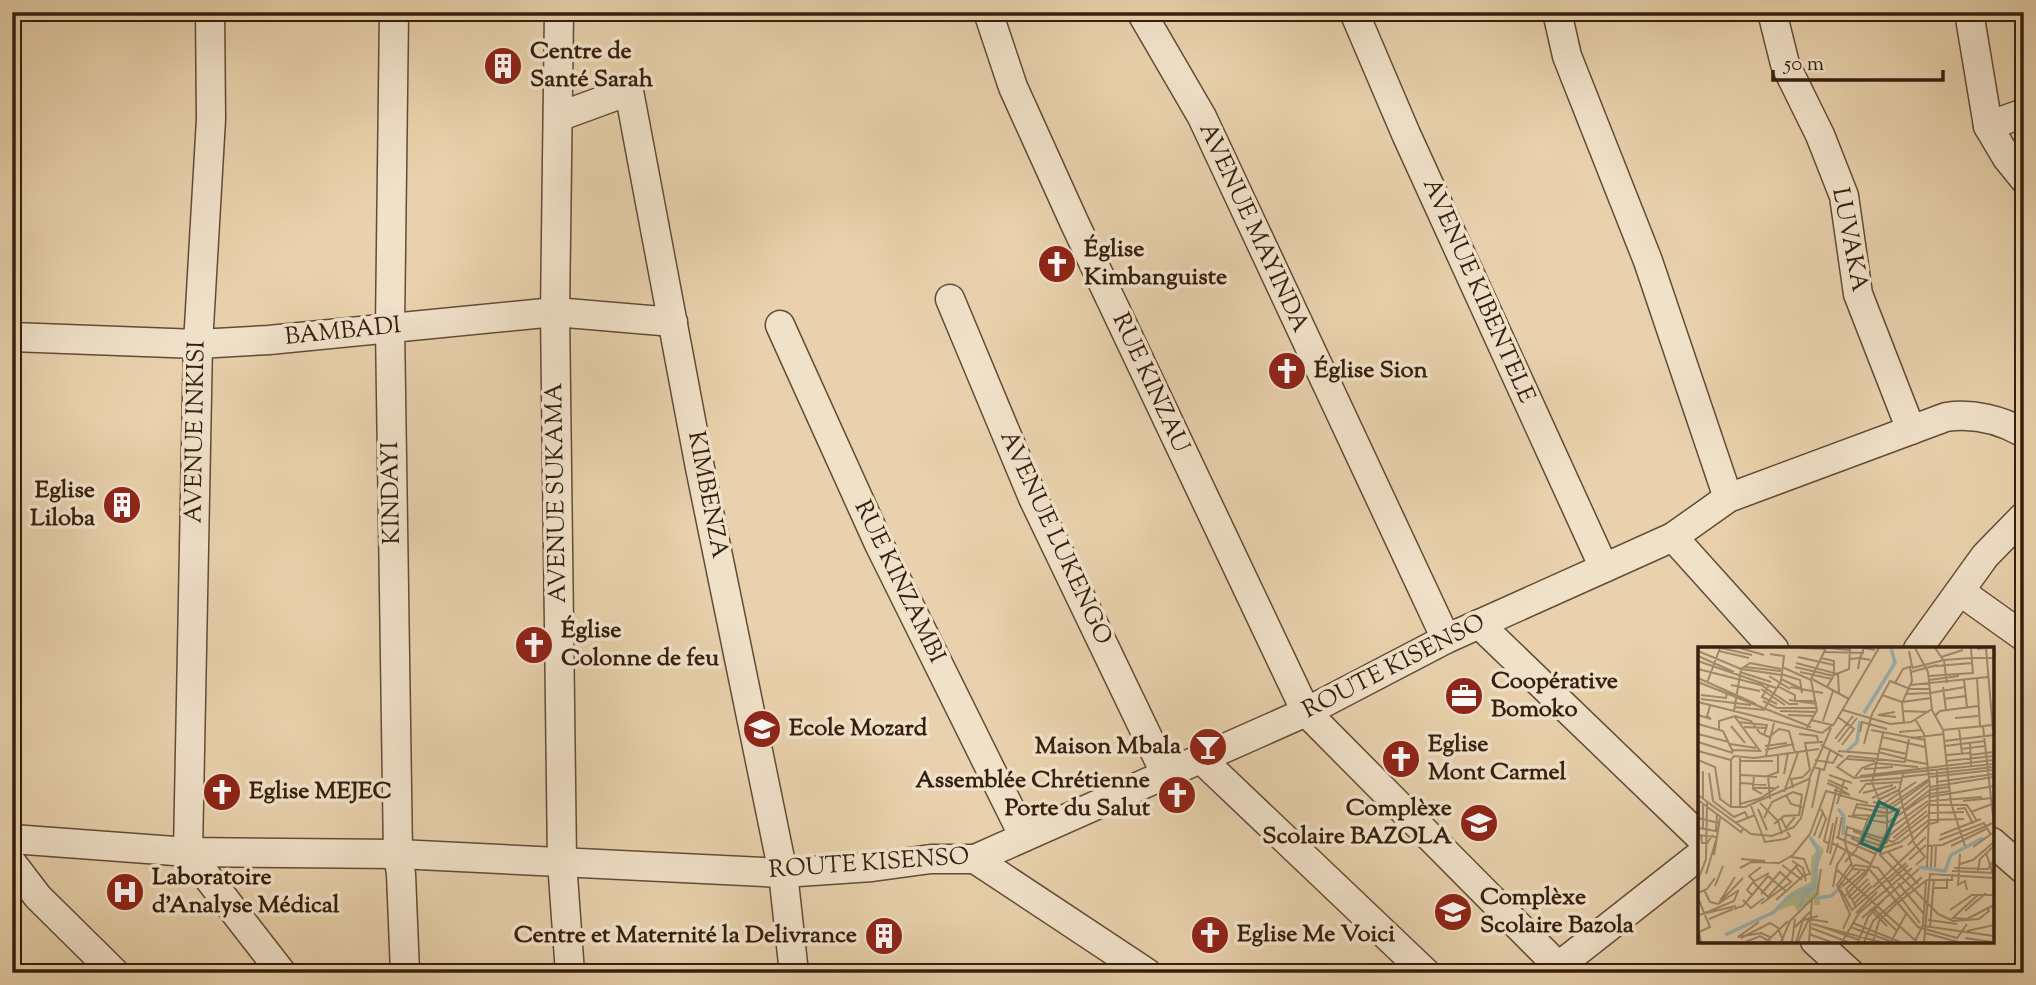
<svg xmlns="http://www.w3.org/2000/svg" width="2036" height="985" font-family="'Sorts Mill Goudy',serif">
	<rect width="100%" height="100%" fill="#e8d1ac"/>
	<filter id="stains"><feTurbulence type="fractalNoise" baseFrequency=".00286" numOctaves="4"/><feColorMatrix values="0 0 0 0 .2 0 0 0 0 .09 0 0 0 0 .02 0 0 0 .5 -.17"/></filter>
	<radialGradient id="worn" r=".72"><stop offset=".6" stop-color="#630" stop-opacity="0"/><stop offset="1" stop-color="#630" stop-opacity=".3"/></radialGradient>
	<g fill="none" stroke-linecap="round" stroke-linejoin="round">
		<defs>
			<g id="minor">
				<polyline points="210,12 211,119 198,344 188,852 282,973"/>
				<polyline points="394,12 390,327 398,854 401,874 405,973"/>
				<polyline points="559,12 555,312 562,862 570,973"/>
				<polyline points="988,12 1013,87 1075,224 1306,712 1565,973"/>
				<polyline points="1141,12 1202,117 1446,639"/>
				<polyline points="1354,12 1406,134 1604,568"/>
				<polyline points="1557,12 1567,56 1648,261 1728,498"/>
				<polyline points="1772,12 1785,64 1820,135 1844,196 1858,294 1911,430"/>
				<polyline points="1969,12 1988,126 2007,158 2024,179"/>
				<polyline points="558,117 629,91 700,468 783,873 794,973"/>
				<polyline points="1988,126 2024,113"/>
				<polyline points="950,299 1033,498 1166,775"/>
				<polyline points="780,325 879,544 1024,837"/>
				<polyline points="12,337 198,344 269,340 555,312 673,322"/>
				<polyline points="1673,537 1774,649"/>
				<polyline points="1961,592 2024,637"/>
				<polyline points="1479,624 1700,837"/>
				<polyline points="1918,649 1985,556 2024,516"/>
				<polyline points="1200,758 1426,973"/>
				<path d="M12,839L188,852L398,854L783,873L872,867L931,859H975L1306,712L1446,639L1673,537L1728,498L1946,417C1973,413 2001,420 2024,433"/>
				<polyline points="1992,842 2024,870"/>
				<polyline points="975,859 1147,973"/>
				<polyline points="12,863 38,897 115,973"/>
				<polyline points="1815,941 1850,973"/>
				<polyline points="1550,973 1700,855"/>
			</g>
		</defs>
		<use href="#minor" stroke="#624c36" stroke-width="31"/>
		<use href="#minor" stroke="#f0e1c9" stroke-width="28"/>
	</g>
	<defs>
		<symbol id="building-disc" viewBox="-11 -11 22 22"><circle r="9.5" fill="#8f2418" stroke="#f0e1c9"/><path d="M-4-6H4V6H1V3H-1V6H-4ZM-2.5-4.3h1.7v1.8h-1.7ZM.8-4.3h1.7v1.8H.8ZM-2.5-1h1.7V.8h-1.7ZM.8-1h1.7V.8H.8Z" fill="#fff"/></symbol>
		<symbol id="church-disc" viewBox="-11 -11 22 22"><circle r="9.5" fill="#8f2418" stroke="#f0e1c9"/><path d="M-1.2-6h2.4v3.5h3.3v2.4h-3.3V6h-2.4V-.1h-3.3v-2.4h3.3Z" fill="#fff"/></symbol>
		<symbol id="office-disc" viewBox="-11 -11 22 22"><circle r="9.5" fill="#8f2418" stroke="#f0e1c9"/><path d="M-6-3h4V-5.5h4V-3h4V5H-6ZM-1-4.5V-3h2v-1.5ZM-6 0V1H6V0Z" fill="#fff"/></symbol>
		<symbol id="school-disc" viewBox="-11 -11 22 22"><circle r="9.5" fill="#8f2418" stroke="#f0e1c9"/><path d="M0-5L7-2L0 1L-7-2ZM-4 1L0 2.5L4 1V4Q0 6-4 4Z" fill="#fff"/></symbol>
		<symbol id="bar-disc" viewBox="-11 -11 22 22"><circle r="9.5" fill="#8f2418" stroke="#f0e1c9"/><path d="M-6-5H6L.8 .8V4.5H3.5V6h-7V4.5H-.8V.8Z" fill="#fff"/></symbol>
		<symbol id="hospital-disc" viewBox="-11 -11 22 22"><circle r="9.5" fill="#8f2418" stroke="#f0e1c9"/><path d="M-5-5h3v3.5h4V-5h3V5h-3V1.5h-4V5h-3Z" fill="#fff"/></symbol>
	</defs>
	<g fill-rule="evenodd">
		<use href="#building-disc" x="481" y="44" width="44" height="44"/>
		<use href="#church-disc" x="1035" y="242" width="44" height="44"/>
		<use href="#church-disc" x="1265" y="349" width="44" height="44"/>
		<use href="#building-disc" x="100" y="483" width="44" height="44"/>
		<use href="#church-disc" x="512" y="623" width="44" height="44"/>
		<use href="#office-disc" x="1442" y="674" width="44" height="44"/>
		<use href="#school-disc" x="740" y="707" width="44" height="44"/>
		<use href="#bar-disc" x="1186" y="725" width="44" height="44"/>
		<use href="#church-disc" x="1379" y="737" width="44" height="44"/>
		<use href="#church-disc" x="200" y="770" width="44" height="44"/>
		<use href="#church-disc" x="1155" y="773" width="44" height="44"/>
		<use href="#school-disc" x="1457" y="801" width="44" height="44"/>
		<use href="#hospital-disc" x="103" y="870" width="44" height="44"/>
		<use href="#school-disc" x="1431" y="890" width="44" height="44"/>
		<use href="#church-disc" x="1188" y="913" width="44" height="44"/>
		<use href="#building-disc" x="862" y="914" width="44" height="44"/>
	</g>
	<g text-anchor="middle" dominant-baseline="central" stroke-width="7" stroke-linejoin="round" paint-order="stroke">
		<g font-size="24" font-weight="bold" fill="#361f0e" stroke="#f0e1c9" text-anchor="start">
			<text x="530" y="52">Centre de<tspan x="530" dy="28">Santé Sarah</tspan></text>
			<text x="1084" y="250">Église<tspan x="1084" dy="28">Kimbanguiste</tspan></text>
			<text x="1314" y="371">Église Sion</text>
			<text x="95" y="491" text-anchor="end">Eglise<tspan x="95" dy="28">Liloba</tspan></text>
			<text x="561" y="631">Église<tspan x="561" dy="28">Colonne de feu</tspan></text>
			<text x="1491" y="682">Coopérative<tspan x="1491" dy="28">Bomoko</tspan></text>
			<text x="789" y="729">Ecole Mozard</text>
			<text x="1428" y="745">Eglise<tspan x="1428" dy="28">Mont Carmel</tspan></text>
			<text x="1181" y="747" text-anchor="end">Maison Mbala</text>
			<text x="1150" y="781" text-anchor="end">Assemblée Chrétienne<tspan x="1150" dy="28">Porte du Salut</tspan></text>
			<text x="249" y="792">Eglise MEJEC</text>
			<text x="1452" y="809" text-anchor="end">Complèxe<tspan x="1452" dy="28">Scolaire BAZOLA</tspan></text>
			<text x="152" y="878">Laboratoire<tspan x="152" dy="28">d'Analyse Médical</tspan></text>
			<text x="1480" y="898">Complèxe<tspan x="1480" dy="28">Scolaire Bazola</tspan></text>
			<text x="1237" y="935">Eglise Me Voici</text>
			<text x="857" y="936" text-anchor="end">Centre et Maternité la Delivrance</text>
		</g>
		<g font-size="24" fill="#361f0e" stroke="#f0e1c9">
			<text transform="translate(1253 228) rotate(65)">AVENUE MAYINDA</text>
			<text transform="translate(1849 240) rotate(79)">LUVAKA</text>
			<text transform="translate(1478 291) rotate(66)">AVENUE KIBENTELE</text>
			<text transform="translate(343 332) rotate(-6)">BAMBADI</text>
			<text transform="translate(1150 383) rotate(65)">RUE KINZAU</text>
			<text transform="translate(196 432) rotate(-89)">AVENUE INKISI</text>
			<text transform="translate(392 493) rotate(-91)">KINDAYI</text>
			<text transform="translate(557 493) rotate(-91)">AVENUE SUKAMA</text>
			<text transform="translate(707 495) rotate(79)">KIMBENZA</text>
			<text transform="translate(1055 538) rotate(65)">AVENUE LUKENGO</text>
			<text transform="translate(899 582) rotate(64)">RUE KINZAMBI</text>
			<text transform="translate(1394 667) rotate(-27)">ROUTE KISENSO</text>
			<text transform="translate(869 864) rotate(-4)">ROUTE KISENSO</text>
		</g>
	</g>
	<g transform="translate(1698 647)">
		<rect width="296" height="296" fill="#e8d1ac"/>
		<path d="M111,188L126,203L120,219L122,258H116V252L99,264L96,258L80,263L93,245L113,235V211L119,202Z" fill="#b3bc8c"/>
		<path fill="none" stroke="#9bb5b4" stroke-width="3.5" d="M166,66L197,16L193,1M149,104L159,95L162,74M140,162L146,169L145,188M221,220L247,224L253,208L285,191M118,251L133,249L145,238M102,260L105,250L116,240M27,288L76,265L91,249L116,240L120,203L112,190"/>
		<path fill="none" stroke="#a18a6d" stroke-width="2" d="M23,1L54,8M42,1L66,8M102,1L127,2M129,1L152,3M217,1L230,25L234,63L245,83L253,156L267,199M237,1L246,14L249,36M273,1L275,27M279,2L288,1L295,84M0,4L43,22L83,28M21,4L51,11M127,5L166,6M0,9L36,25M100,10L136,18M243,10L265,3M123,11L136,14V27M273,11H296M151,12L162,11L166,1L177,3M246,13L273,11M0,14L78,41M98,16L140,27L141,47M238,19L274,16M47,20L83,24M84,20L113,33M97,20L136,29M214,21L246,13M0,22L63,38L91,57H100M160,22L162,11L172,13M42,25L73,35M102,25L134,32M213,25L239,18M83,27L102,33L104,46M71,29L92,42M231,29L275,26M0,31L58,57M279,31L282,79M83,32L104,42M113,32L128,1M114,32L151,52M231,33L261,29M266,33L269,60M0,35L113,80M9,36L22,1M197,36L205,22L214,19L211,4M33,38L62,44M71,38L64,50L79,57M212,38L290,30M79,39L97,48V54H117M92,40L125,46M129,40L136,28L151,22L152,1M245,40L248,63M63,42L87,58M232,46L267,40M208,47L232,46M3,48L28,51L29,46M184,48L204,55L233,51M3,52L53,58M246,52L268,49M91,53L119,57M65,54L79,61H119M0,55L124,86L136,77L181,1M36,60L67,63M67,61L83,34L86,9L72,7M145,63L192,77L213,75L234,62M36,64L43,22L52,16L83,22M82,64L119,65M204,64L231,65M197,65L180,68L198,70M0,68L13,72L9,69L12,59M90,68L116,69M237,69L242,64L280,59M140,70L156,82L144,98M257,71L280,69M217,72L226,87L232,140L229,220M113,73L134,78M125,74L135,44M40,75L69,78L66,88M206,76L204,56L214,34L212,19M0,77L25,84L35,105M33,79L47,96M285,79L296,178M46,80L68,81M109,81L119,63L113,33M261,81L264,107M21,83V74L37,69L53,74L62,86L71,90L81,82L91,84L97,106M173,83L227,93M245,83L295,78M162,85L164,75L189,82M201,85L224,83M0,87L31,95M101,87L119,89L120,94M184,90L227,100M213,91L246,87M137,92L155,69M246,94L296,88M0,95L35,106M140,95L159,71M272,95L273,119M32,97L58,101M166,97L174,67L192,34L212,42H232M123,98L145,110M67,99L89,96M247,99L287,94M181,101L209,107M263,102L287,99M34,103L62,104L37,70M67,103L96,97M0,104L33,113M140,104L180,107M180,105L208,112M248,108L272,106M272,108L296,105M42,109V161M68,109L76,76M149,112L177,114M0,113L17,120L22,152L33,160H47L111,132L133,81M33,113L36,109L56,111L121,102M117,113L135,116L140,107M208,113L229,117M42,114H75M248,114L296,109M207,115L151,109L139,120L156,131L296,117M207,115L211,92M115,120L126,123L132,103M166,122L195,120M11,126L15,154L36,170L47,165L50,171M86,127L90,106M43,128L79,130M56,128L55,142L64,147M131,128L154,136M106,129L112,123L107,96L125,95M162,129L296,113M157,130L164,121L177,116L220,120M204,130L296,120M231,130L296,123M130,133L150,142M162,134L204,131M238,135L296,127M43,136L68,138M129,136L139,140L126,194L130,196M232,140L296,130M55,141H76M95,141L93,132L106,130M136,143L152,148L139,140M86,145L100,106M161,146L168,137L203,135M165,146L195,138M0,148L53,187L74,189L96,180L103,171L112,132M88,148L93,157L104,160M232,150L296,139M5,151V124M174,151L198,140M72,152L70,129L80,125V107M0,153L43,185L45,182M180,153L201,143M232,154L284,150M265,154L294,151M175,155L185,157L218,135M62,156L80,174L84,187M42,157L63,151L81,139M139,157L146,134M183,157L174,136L185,86M232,158H269L279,174M53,159L67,195L87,192L92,189L89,185M205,159L231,138M33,160V113M157,160L188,166M205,160L216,196L227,210L218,218M114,161L122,122M188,161L159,157L155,168L188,169M60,162L69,183M192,162L231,134M259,162L267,161L275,177M206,163L232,143L251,140M273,165L294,157M231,166L266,165M188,167L205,160L201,144L205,127M150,169L189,176L232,147L252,144M0,171L21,176M66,171L74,155L95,145L104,148L101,168L86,169L76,177M83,171L88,181L97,170M37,176L57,168M231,177L240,175L239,123M1,181L18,184L19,168M5,181V158M189,183L230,154M155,184L184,195M147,187L184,199M0,188L19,190L8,227M1,188V154M3,188L4,196H9L15,188M242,188L283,172M116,189L125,165M138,190L178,207M121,191L128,172L123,162M140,191L144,170M153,191L179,203L202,195L231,173L266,172M195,191L229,164M146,192L155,222L167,223M241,193L286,176L293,188M147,194L149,180L195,195L231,167M134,196L173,217M188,197L192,188L232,156M210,198L230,178M230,199L244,198L295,176M253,199L288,182M275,200L296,185M190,205L220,237M129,206L135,176M288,206L295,227M132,207L139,170M262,207L260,238L267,234L269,243M16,208L22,171M181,208L205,199M182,208L240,267L255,274L281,272L291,264L289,260M93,210L106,212L112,227L107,228M43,212L67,214M211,213L228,198M94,214L105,221L108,234M147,215L158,203L171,169M262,217L275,213L296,195M84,218L104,233M132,218L140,196M172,219L180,221L222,276M233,220L234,199M237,220L238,199M42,221L53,215L81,216L95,208L112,187L128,144L170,156M256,221L290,222L296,213M138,222L219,295M171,222L220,280L259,291L269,277M254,224L296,226M280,224L282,212L296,199M0,233L8,212L9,156M56,234L51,229L63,220M55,235L70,250L100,217M142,236L146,238L162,224M190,236L210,218M200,236L226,267M17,239L25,219M135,240L139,218L148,204M175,240L228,190M140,241L157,218L171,220M235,241H249V231M6,243L12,255L20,257L41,243M143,243L154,263L208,216M0,246L9,242L17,231M63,247L82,225L93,235L63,257M54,248L49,243L55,235L71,226M147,249L168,227L189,184V160L231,132M0,251L12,280L1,285L3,295M150,251L170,232M45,253L53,261L66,251M78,253L105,229L98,220M154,253L172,236M22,254L37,230M21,256L45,231M156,257L174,239M158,260L148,242L170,222M36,262L45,259L70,229L89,245M172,262L189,279M176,262L198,283M252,263L274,248H296M267,264L288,246M7,266L36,254L40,244M158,266L179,245M0,268L38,259M258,268L255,271L269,272L296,258M258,268L281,247M164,271L221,222M11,272L35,262M230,273L259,277M61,275L40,290L63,286L72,290M155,276L202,295M114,277L182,295M226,279L296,289M97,280L112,265M125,280L161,293M152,280L192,294M232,280L236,232M113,281L150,295M145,282L152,267L139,238L153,217M269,284L296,278M227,286L260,295M111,287L133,295M43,291L72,276L80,281L85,294M267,291L294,295M217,294L225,278L228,235M48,295L62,289L73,295M68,295L90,274M83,295L92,274L119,247L123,222M94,295L97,272M98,295L105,273L120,269M100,295L111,272L130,275M111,295L114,252M144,295L161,266L214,221M160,295L170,270L185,253M166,295L175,274L224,230M175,295L181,274L198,257L229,233H254V227M193,295L208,267M226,295L232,227L296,231"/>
		<path fill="#0f766e" fill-opacity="0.15" stroke="#0f766e" stroke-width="3.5" d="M181,155L200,164L182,204L163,196Z"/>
		<rect width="296" height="296" fill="none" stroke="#361f0e" stroke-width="3.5"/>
	</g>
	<rect width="2036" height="985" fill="none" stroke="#e8d1ac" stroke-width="42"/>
	<rect x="14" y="14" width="2008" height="957" fill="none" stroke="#361f0e" stroke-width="3.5"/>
	<rect x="21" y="21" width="1994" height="943" fill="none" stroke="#361f0e" stroke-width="2"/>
	<path d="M1773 70v10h170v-10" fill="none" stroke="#361f0e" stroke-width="3.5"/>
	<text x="1784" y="70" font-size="21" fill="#361f0e" stroke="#f0e1c9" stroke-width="5" paint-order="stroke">50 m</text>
	<rect width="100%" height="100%" filter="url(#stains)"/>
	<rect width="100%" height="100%" fill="url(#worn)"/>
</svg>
